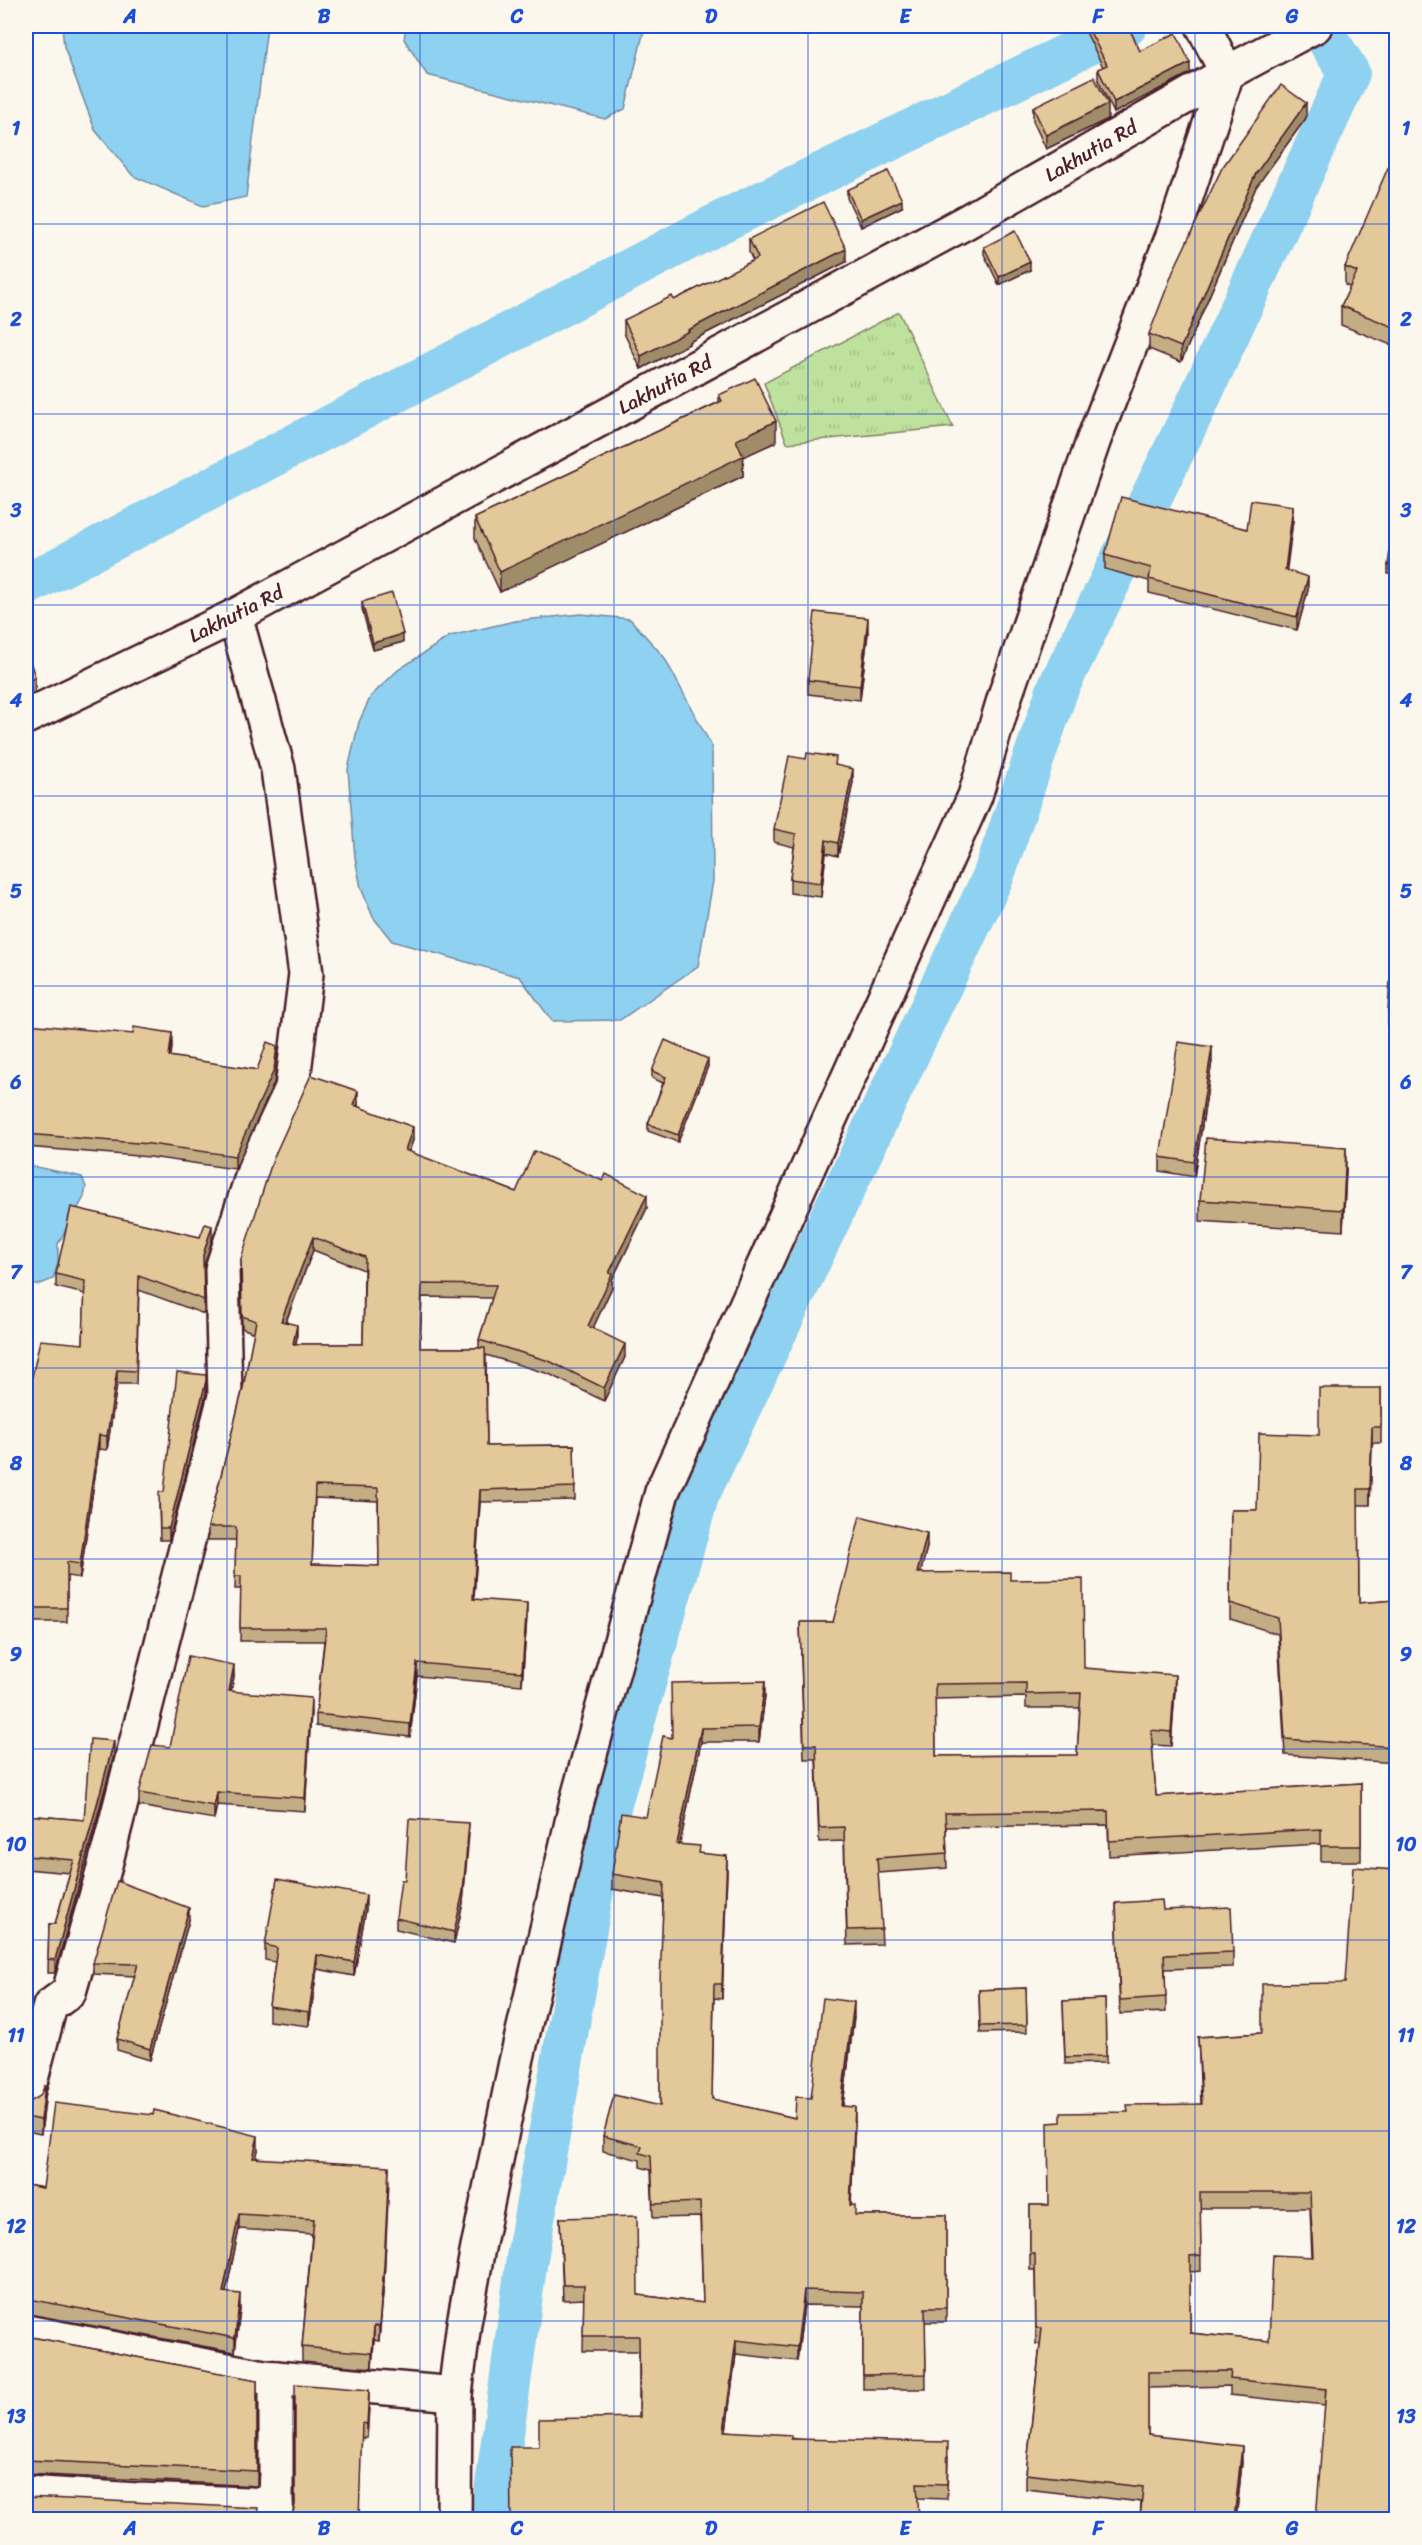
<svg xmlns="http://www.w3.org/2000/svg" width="1422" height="2545" font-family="Sriracha,sans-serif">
	<defs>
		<pattern id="park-tufts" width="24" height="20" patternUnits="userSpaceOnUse" patternTransform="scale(1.5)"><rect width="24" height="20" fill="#bee29d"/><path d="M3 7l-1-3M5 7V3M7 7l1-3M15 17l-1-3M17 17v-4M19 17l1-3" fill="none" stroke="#a5c187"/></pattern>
	</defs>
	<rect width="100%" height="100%" fill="#fbf7ec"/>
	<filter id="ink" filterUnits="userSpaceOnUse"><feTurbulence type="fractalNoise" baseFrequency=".0167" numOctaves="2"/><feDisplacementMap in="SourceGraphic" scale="12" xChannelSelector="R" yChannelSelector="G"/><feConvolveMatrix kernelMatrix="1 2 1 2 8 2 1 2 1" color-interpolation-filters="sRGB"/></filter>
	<g filter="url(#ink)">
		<polygon fill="url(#park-tufts)" stroke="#848064" stroke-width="1.5" points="899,312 953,427 787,443 764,383"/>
		<g fill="#8fd1f0" stroke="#738aa1" stroke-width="1.5">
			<polygon points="62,26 267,26 246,197 203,206 133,176 95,130 64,47"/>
			<polygon points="406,26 645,26 625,109 605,119 427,75 404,39"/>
			<polygon points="581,614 630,619 664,657 712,747 713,881 698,966 620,1020 552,1021 520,977 392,941 373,917 361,888 355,858 348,769 359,722 371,696 398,670 450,636 515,621"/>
			<polygon points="32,1166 82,1177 86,1187 84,1197 58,1244 58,1263 53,1279 38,1285 26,1284 26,1171"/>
		</g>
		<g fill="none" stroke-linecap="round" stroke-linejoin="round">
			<g stroke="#8fd1f0" stroke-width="42">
				<polyline points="26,585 723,221 1126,26"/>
				<polyline points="494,2520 494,2500 527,2258 604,1828 698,1496 993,877 1058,688 1195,408 1349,73 1319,26"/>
			</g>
			<defs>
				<g id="minor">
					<polyline points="26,2098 50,2006 69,1992 104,1869 225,1396 222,1269 256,1165 292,1088 306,974 278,769 235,616"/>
					<polyline points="26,2332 264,2377 455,2394"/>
					<polyline points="276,2378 276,2520"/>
					<polyline points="26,2493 137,2500 276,2505"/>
				</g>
				<g id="tertiary">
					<polyline points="26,717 235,616 966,222 1227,73 1315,26"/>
					<polyline points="454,2520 455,2394 464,2323 477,2253 516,2062 576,1805 662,1492 975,796 1006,693 1094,439 1174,233 1227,73 1203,26"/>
				</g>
			</defs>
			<use href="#minor" stroke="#4a1f2b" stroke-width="38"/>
			<use href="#tertiary" stroke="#4a1f2b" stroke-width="38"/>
			<use href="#minor" stroke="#fbf7ec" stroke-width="33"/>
			<use href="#tertiary" stroke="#fbf7ec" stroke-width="33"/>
		</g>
		<g fill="#c3ad84" stroke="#4a1f2b" stroke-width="1.5" fill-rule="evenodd">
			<polygon points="1083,26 1128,26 1140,51 1190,73 1114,113 1098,80 1098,69 1103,67"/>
			<polygon points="1033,107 1108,119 1046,149 1033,121"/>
			<polygon points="1306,118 1256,187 1181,362 1149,349 1149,334"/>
			<polygon points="1396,166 1396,347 1341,325 1341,306 1350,287 1345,285 1345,267"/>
			<polygon points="847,190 902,207 861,227 847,198"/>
			<polygon points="749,239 846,262 689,342 689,344 641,369 624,333 624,320 674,300 753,261 749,252"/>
			<polygon points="984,247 1030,270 999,285 984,254"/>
			<polygon points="719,395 776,442 743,457 743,476 500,592 475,538 475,518 719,402"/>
			<polygon points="1293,520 1286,571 1308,590 1297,630 1149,593 1149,581 1105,569 1105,555"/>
			<polygon points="1396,535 1396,575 1388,574 1388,566"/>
			<polygon points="362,602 403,642 373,650 362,609"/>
			<polygon points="868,633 860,700 808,694 808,680"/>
			<polygon points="836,765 853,782 838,856 826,853 821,897 790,893 790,879 794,847 774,842 774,829"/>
			<polygon points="1396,977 1396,1033 1388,1025 1388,1010"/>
			<polygon points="26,1011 28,1024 172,1046 171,1057 257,1070 277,1059 274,1083 235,1169 150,1157 26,1147"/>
			<polygon points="1212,1061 1194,1177 1160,1171 1160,1157"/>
			<polygon points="708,1066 678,1142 648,1131 648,1124 663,1083 652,1078 652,1071"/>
			<path d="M358,1104V1106L413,1140L409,1152L516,1192L647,1208L612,1280V1287L593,1328L625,1357L604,1401L549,1374L486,1355L487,1446L574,1445L575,1500L480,1502L474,1599L527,1616L522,1685L417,1676L410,1737L316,1726V1714L324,1641H240L241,1589H235L236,1540H208V1527L243,1388L254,1333L242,1328L241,1259ZM313,1250L364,1270L363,1344H296L297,1337L286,1322ZM422,1297L492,1298L479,1340V1348H420ZM315,1498L378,1501L379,1566L312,1564Z"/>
			<polygon points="1346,1169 1343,1231 1200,1221 1200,1200"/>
			<polygon points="212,1240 204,1268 204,1314 139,1290 136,1384 117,1384 107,1450 99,1449 80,1578 67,1576 67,1622 26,1622 26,1405 83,1344 85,1294 56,1287 56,1274"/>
			<polygon points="1381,1388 1381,1443 1372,1443 1370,1505 1358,1505 1359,1603 1396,1600 1396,1763 1285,1755 1278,1634 1230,1619 1231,1510 1257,1510 1319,1435"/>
			<polygon points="206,1394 169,1540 160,1540 159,1505"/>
			<path d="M927,1547L920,1573L1010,1580L1084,1668L1175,1689L1171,1746L1152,1745L1156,1796L1361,1783V1861H1321V1844L1109,1856L1108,1825L946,1827L947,1868L878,1873L882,1944L847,1945L844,1841L819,1842L816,1759H804L800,1622H833ZM1026,1697V1708H1080L1077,1755L936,1756L935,1699Z"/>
			<polygon points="234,1677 231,1691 311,1711 305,1811 217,1805 214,1819 139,1806 139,1793 170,1747"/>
			<polygon points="765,1696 759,1742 701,1742 680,1844 700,1853 727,1871 722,1999 714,1998 712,2099 795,2118 811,2098 854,2017 843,2106 855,2121 851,2205 855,2215 946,2215 946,2322 925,2322 926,2389 863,2389 863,2306 804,2305 797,2361 736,2354 726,2431 948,2456 947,2499 918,2498 539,2447 639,2417 639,2351 583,2351 584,2299 563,2300 560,2218 638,2295 703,2303 700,2217 653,2218 651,2170 640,2167 640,2160 603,2151 603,2136 660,2106 663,1898 612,1889 612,1874 646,1817 672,1738"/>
			<polygon points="114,1755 55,1973 48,1973 49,1924 55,1924 70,1873 26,1869 26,1815 84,1820"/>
			<polygon points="469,1834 463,1903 454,1943 396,1929 396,1918 405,1880"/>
			<polygon points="1116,1903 1163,1910 1233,1952 1233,1967 1165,1969 1166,2012 1120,2014"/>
			<polygon points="366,1909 354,1976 317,1969 309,2026 269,2021 269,2006 275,1962 265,1960 265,1945"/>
			<polygon points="189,1920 150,2060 117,2050 117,2039 135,1976 93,1974 93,1963"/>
			<path d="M1345,1983L1325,2405L1230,2395V2386L1148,2388V2435L1242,2462L1236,2520H1140L1141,2502L1026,2489V2474L1040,2344H1036L1035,2270H1030V2205H1049L1061,2122L1128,2112L1201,2104L1198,2037L1262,2033ZM1200,2208H1310L1312,2257L1269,2341L1190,2333V2272L1201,2271Z"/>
			<polygon points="1026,1988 1027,2032 980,2033 979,1990"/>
			<polygon points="1105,1999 1106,2063 1065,2064 1063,2001"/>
			<polygon points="45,2100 41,2134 26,2131 26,2102"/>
			<polygon points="258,2150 256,2158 389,2181 384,2281 379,2341 374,2340 372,2368 302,2362 302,2347 312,2234 239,2229 226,2292 240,2309 235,2352 29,2314 26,2314 26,2185 43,2188"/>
			<polygon points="26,2336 257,2380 257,2486 27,2474"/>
			<polygon points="369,2405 367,2438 362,2438 292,2515"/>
		</g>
		<g fill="#9f8d6b" stroke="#4a1f2b" stroke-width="1.5">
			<polygon points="1190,63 1190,73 1114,113 1114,102"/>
			<polygon points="1306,103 1306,118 1256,187 1181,362 1181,347 1256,173"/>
			<polygon points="1108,104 1108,119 1046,149 1046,135"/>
			<polygon points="902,200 902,207 861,227 861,219"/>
			<polygon points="846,249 846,262 689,342 689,344 641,369 641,356 688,330"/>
			<polygon points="1030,262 1030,270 999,285 999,277"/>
			<polygon points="776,421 776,442 743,457 743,476 500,592 500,572 736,440"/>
			<polygon points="1293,506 1293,520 1285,584 1285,570"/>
			<polygon points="1308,577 1308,590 1297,630 1297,617"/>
			<polygon points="868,618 868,633 860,700 860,686"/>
			<polygon points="403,634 403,642 373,650 373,643"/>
			<polygon points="35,677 35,692 26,697 26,683"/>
			<polygon points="853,769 853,782 838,856 838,843"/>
			<polygon points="826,840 826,853 821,897 821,883"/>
			<polygon points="172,1033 172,1046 169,1069 169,1056"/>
			<polygon points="277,1046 277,1059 274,1083 235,1169 235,1156"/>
			<polygon points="1212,1047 1212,1061 1194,1177 1194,1162"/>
			<polygon points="708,1059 708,1066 678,1142 678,1135"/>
			<polygon points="358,1091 358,1104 354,1118 354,1105"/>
			<polygon points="413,1127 413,1140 405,1163 405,1150"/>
			<polygon points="1346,1148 1346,1169 1343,1231 1343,1210"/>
			<polygon points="647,1195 647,1208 612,1280 612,1287 588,1339 588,1326 609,1273"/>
			<polygon points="212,1226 212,1240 203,1269 203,1255"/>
			<polygon points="313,1237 313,1250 281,1334 281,1321"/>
			<polygon points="297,1325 297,1337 293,1357 293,1344"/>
			<polygon points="625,1344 625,1357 604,1401 604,1388"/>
			<polygon points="117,1370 117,1384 107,1450 107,1436"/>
			<polygon points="206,1381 206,1394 169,1540 169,1528"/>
			<polygon points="1372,1427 1372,1443 1370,1505 1370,1489"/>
			<polygon points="99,1435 99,1449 80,1578 80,1564"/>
			<polygon points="480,1490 480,1502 473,1612 473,1599"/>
			<polygon points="927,1533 927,1547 917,1588 917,1573"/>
			<polygon points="527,1603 527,1616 522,1685 522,1672"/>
			<polygon points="417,1663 417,1676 410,1737 410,1724"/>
			<polygon points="234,1665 234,1677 229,1703 229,1691"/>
			<polygon points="1175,1675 1175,1689 1171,1746 1171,1732"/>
			<polygon points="765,1681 765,1696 759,1742 759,1727"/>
			<polygon points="311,1698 311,1711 305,1811 305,1798"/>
			<polygon points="701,1728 701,1742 677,1858 677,1844"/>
			<polygon points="114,1741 114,1755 55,1973 55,1960"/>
			<polygon points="217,1792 217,1805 214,1819 214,1806"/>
			<polygon points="469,1823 463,1903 454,1943 454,1932"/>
			<polygon points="727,1856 727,1871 722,1999 722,1984"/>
			<polygon points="366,1895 366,1909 354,1976 354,1962"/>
			<polygon points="189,1908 189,1920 150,2060 150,2049"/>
			<polygon points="317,1955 317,1969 309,2026 309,2012"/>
			<polygon points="854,2002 854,2017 841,2120 841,2106"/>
			<polygon points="45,2085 45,2100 41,2134 41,2120"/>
			<polygon points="855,2107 855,2121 850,2219 850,2205"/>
			<polygon points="258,2136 258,2150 253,2173 253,2158"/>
			<polygon points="389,2166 384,2281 379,2341 379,2326"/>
			<polygon points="239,2214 239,2229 223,2306 223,2292"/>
			<polygon points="804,2290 804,2305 797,2361 797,2347"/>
			<polygon points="240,2294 240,2309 235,2352 235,2338"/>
			<polygon points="374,2326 374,2340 372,2368 372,2353"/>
			<polygon points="736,2340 736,2354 724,2446 724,2431"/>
			<polygon points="369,2390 369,2405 367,2438 367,2424"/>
			<polygon points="1242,2446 1242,2462 1236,2520 1234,2520"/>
			<polygon points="26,2460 27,2460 27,2474 26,2475"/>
		</g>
		<g fill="#e3c999" stroke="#4a1f2b" stroke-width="1.5" fill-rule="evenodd">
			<polygon points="1087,26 1128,26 1140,51 1176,33 1190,63 1114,102 1098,69 1107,65"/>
			<polygon points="1094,77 1108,104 1046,135 1033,107"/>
			<polygon points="1281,85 1306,103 1256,173 1181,347 1149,334 1174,269 1222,168"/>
			<polygon points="1390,163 1396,166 1396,328 1341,306 1357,272 1345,267"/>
			<polygon points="888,171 902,200 861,219 847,190"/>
			<polygon points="823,202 846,249 688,330 689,331 641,356 624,320 672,296 674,300 758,258 749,239"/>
			<polygon points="1015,231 1030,262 999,277 984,247"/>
			<polygon points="755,378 776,421 736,440 743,456 500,572 475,518 722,401 719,395"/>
			<polygon points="1121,497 1247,529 1251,500 1293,506 1285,570 1308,577 1297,617 1149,579 1151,568 1105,555"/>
			<polygon points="1392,534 1396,535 1396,567 1388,566"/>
			<polygon points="392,593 403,634 373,643 362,602"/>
			<polygon points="815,612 868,618 860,686 808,680"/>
			<polygon points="30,661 35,677 26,683 26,663"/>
			<polygon points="807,753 836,757 835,765 853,769 838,843 826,840 821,883 790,879 796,834 774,829 789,756 806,759"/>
			<polygon points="1396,977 1396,1018 1388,1010 1390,981"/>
			<polygon points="26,1011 28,1011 28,1024 133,1034 134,1027 172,1033 169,1056 257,1070 267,1042 277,1046 274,1070 235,1156 150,1144 26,1134"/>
			<polygon points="665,1040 708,1059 678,1135 648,1124 666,1077 652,1071"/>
			<polygon points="1178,1042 1212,1047 1194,1162 1160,1157"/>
			<path d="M311,1075L358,1091L354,1105L413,1127L405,1150L516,1192L534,1151L603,1181L606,1174L647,1195L609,1273L612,1274L588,1326L625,1344L604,1388L549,1361L479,1340L496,1285L422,1284L420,1348H485L487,1446L574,1445L575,1487L480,1490L473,1599L527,1603L522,1672L417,1663L410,1724L316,1714L326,1628H240L241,1576H235L236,1527H208L243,1388L256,1321L242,1316L241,1259L273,1159ZM313,1237L365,1257L363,1344H293L297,1325L281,1321ZM315,1486L378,1488L379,1566L312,1564Z"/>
			<polygon points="1206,1138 1346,1148 1343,1210 1200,1200"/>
			<polygon points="71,1207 200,1237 205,1224 212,1226 203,1255 204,1300 139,1276 136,1371 117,1370 107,1436 99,1435 80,1564 67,1562 67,1608 26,1608 26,1405 40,1340 83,1344 85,1281 56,1274"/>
			<polygon points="177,1372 206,1375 206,1381 169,1528 160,1528 159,1492 164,1492"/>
			<polygon points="1319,1388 1381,1388 1381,1427 1372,1427 1370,1489 1358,1489 1359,1603 1396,1600 1396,1747 1285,1739 1278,1618 1230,1603 1231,1510 1257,1510 1259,1433 1319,1435"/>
			<path d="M860,1516L927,1533L917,1573L1010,1572V1580L1083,1579L1084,1668L1175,1675L1171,1732L1151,1730L1156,1796L1361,1783V1846H1321V1829L1109,1841L1108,1811L945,1813L947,1853L877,1858L882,1929L847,1930L844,1827L819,1828L816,1745H804L800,1622H833ZM1026,1683V1694L1081,1693L1077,1755L936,1756L935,1684Z"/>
			<polygon points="188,1656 234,1665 229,1691 311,1698 305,1798 217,1792 214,1806 139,1793 152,1745 170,1747"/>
			<polygon points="765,1681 759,1727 701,1728 677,1844 700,1846 699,1853 727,1856 722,1984 714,1984 712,2099 795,2118 796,2097 811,2098 823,1998 854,2002 841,2106 855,2107 850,2205 855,2205 855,2215 946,2215 946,2308 925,2308 926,2374 863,2375 863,2292 804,2290 797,2347 736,2340 724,2431 791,2435 791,2439 948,2442 947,2484 917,2483 919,2520 511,2520 510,2447 539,2447 539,2419 640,2417 639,2336 583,2336 584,2285 563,2285 560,2218 637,2216 638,2295 703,2303 700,2202 653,2204 651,2156 640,2153 642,2146 603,2136 614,2095 660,2106 660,1981 664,1883 612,1874 621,1813 646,1817 663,1736 672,1738 671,1683"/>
			<polygon points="90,1739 114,1741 55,1960 48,1959 49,1924 55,1924 74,1860 26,1856 26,1815 84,1820"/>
			<polygon points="409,1819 469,1823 463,1892 454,1932 396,1918 401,1880 405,1880"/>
			<path d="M1353,1867L1396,1870V2520H1316L1326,2389L1230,2379L1231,2371L1148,2372V2435L1242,2446L1234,2520H1140L1143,2487L1026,2474L1042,2328H1036L1035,2254H1030V2205H1049L1048,2123L1061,2122V2113L1128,2112L1127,2105L1202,2104L1198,2037L1262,2033V1984L1345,1983ZM1200,2192H1310L1313,2257L1273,2255L1269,2341L1190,2333V2256L1201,2255Z"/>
			<polygon points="277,1879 366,1895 354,1962 317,1955 309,2012 269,2006 277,1948 265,1945"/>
			<polygon points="117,1881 189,1908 150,2049 117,2039 138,1964 93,1963"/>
			<polygon points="1162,1900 1163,1910 1231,1907 1233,1952 1164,1955 1166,1997 1120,2000 1116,1903"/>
			<polygon points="1026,1988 1027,2025 980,2026 979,1990"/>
			<polygon points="1105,1999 1106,2056 1065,2057 1063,2001"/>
			<polygon points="45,2085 41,2120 26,2117 26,2102 30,2102 40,2096"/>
			<polygon points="54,2103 153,2115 154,2110 258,2136 253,2158 389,2166 384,2266 379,2326 374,2326 372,2353 302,2347 314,2219 239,2214 223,2292 240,2294 235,2338 29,2299 26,2299 26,2185 43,2188"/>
			<polygon points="26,2336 257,2380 257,2471 26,2460"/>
			<polygon points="295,2384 369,2390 367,2424 362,2423 359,2520 287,2520 292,2515 295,2505"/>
			<polygon points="26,2497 258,2508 260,2515 265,2520 26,2520"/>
		</g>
	</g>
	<path fill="none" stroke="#1d4ed8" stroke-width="1.5" stroke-opacity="0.55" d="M227,26V2520M420,26V2520M614,26V2520M808,26V2520M1002,26V2520M1195,26V2520M26,224H1396M26,414H1396M26,605H1396M26,796H1396M26,986H1396M26,1177H1396M26,1368H1396M26,1559H1396M26,1749H1396M26,1940H1396M26,2131H1396M26,2321H1396"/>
	<g text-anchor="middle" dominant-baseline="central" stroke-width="6" stroke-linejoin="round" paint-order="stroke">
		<g font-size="20" fill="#4a1f2b" stroke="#fbf7ec">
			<text transform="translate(1091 151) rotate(-30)">Lakhutia Rd</text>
			<text transform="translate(665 385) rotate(-28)">Lakhutia Rd</text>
			<text transform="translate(236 614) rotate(-27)">Lakhutia Rd</text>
		</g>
	</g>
	<rect width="1422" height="2545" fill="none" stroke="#fbf7ec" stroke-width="66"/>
	<rect x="33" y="33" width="1356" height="2479" fill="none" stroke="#1d4ed8" stroke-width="2"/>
	<g font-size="20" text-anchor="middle" font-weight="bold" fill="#1d4ed8">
		<text x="130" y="23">A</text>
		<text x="324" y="23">B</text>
		<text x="517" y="23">C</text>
		<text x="711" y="23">D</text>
		<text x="905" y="23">E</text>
		<text x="1098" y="23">F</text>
		<text x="1292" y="23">G</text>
		<text x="16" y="135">1</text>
		<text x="1406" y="135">1</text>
		<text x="16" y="326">2</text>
		<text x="1406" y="326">2</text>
		<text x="16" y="517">3</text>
		<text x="1406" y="517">3</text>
		<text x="16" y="707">4</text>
		<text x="1406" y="707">4</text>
		<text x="16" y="898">5</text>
		<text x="1406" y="898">5</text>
		<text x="16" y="1089">6</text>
		<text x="1406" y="1089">6</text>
		<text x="16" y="1279">7</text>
		<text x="1406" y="1279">7</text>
		<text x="16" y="1470">8</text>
		<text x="1406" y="1470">8</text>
		<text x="16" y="1661">9</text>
		<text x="1406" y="1661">9</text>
		<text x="16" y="1851">10</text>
		<text x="1406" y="1851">10</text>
		<text x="16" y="2042">11</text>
		<text x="1406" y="2042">11</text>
		<text x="16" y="2233">12</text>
		<text x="1406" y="2233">12</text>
		<text x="16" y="2423">13</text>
		<text x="1406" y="2423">13</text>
		<text x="130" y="2535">A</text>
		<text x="324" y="2535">B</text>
		<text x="517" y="2535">C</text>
		<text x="711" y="2535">D</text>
		<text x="905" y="2535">E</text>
		<text x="1098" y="2535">F</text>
		<text x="1292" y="2535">G</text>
	</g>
</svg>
